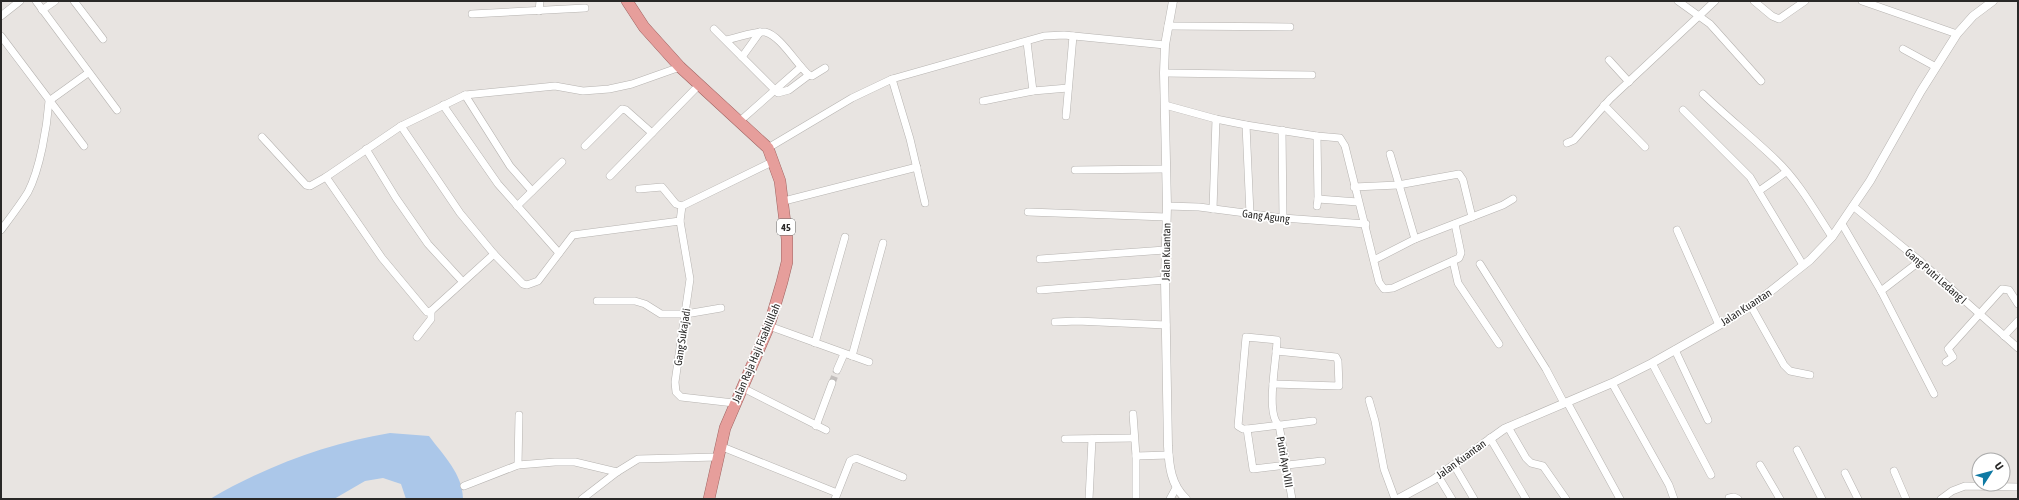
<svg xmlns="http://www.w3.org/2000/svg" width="2019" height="500" font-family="'Asap Condensed',sans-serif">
	<rect width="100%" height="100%" fill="#e8e4e1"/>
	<path fill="#abc7e9" d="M390,433L429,436C443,455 463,474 463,499H406L401,484L383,478L365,481L334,499H210C264,467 328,443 390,433Z"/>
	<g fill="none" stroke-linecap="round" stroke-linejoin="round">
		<polyline stroke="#c2bebc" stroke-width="7" stroke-dasharray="7 3.5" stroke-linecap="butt" points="832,383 837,370"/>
		<defs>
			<g id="minor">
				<polyline points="36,1 117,110"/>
				<polyline points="74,1 103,39"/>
				<polyline points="1678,1 1710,24 1761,81"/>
				<polyline points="1754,1 1772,16 1779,19 1805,1"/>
				<polyline points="1862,1 1957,34"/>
				<polyline points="42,10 55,1"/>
				<polyline points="539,11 540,1"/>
				<polyline points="472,14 585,8"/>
				<polyline points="1,16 20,1"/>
				<polyline points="1168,26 1290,27"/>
				<polyline points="714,29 778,93 789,90 809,75"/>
				<polyline points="1,36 84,146"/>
				<path d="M726,40C738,38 753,31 765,32C780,35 797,65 809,75L812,76L825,68"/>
				<polyline points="1027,42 1033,91"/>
				<polyline points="1903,49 1936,67"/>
				<polyline points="742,57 760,32"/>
				<polyline points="1609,60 1629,82"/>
				<polyline points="1164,73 1312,75"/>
				<polyline points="892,79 910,139 925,203"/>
				<path d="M1703,94C1727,117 1752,137 1776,160C1799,182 1815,211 1832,237"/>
				<polyline points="465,95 510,166 532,191"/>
				<polyline points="983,101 1033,91 1068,88"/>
				<polyline points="443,105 498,184 559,253"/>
				<polyline points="1165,105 1216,119 1246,125 1317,136 1340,138 1345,146 1379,282 1384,289 1393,288 1459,258 1461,253 1455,224"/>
				<polyline points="1604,105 1645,147"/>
				<polyline points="1683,110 1750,177 1803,265"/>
				<polyline points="1066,116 1073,36"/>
				<polyline points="740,121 801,67"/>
				<polyline points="1246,125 1250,214"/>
				<polyline points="401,126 460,213 494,254 523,284 527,285 538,281 573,235 680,221"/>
				<polyline points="1282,130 1283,218"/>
				<polyline points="262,137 306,185 310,186 326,177 401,126 465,95 555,86 583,91 609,89 632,84 680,67"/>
				<polyline points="1567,143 1574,140 1610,99 1715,1"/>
				<polyline points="585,146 622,109 626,110 652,133"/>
				<polyline points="768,148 852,98 892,79 1044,36 1064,35 1165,45"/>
				<polyline points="366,149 396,198 428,244 462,281"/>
				<polyline points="1390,154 1415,239"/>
				<polyline points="1075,170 1165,169"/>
				<polyline points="610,176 699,85"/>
				<polyline points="326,177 382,258 427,312 431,311 494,254"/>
				<polyline points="1354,187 1398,185 1459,174 1463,180 1472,217"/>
				<polyline points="639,189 662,187 676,204 682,206"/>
				<polyline points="1759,191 1786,172"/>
				<polyline points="1318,199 1358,202"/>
				<polyline points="784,201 917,167"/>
				<polyline points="517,206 562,162"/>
				<polyline points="1167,206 1199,207 1283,218 1366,224"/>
				<polyline points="1317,206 1318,199 1317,136"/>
				<polyline points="1853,206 1920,261 2018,348"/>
				<polyline points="1213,209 1216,119"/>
				<polyline points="1028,212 1166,217"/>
				<polyline points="1842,224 1881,291 1934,394"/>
				<path d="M1,230C10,218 20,205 28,192C40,169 47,127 49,101L88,73"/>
				<polyline points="1677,230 1719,325"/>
				<polyline points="1040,259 1165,250"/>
				<polyline points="1374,260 1415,239 1503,205 1513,199"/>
				<polyline points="1453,261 1458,283 1499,344"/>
				<polyline points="1480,264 1546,369 1564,403"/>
				<polyline points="1040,290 1165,280"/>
				<polyline points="1881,291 1920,261"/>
				<polyline points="597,301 635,301 645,304 661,314 686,314 721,308"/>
				<polyline points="1751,306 1784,365 1790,371 1810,375"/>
				<polyline points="1055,322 1077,321 1166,325"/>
				<polyline points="769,326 869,362"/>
				<polyline points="2004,336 2018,321"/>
				<polyline points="417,337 431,319 431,311"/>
				<polyline points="815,343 845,237"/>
				<polyline points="1675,350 1708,420"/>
				<polyline points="852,356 883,243"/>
				<polyline points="1946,362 1953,357 1948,349 2002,289 2009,290 2018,304"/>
				<polyline points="1652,363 1711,475"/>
				<polyline points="837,370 844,354"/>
				<polyline points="1612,383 1669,485 1674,499"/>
				<polyline points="1273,384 1339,386 1338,361 1336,357 1276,351"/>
				<polyline points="741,387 826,430"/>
				<polyline points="1369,400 1375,421 1384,469 1395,499"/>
				<polyline points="1567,402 1620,499"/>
				<polyline points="734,403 681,397 676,392 675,382 690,279 680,221 682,206 774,161"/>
				<polyline points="1133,414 1136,456 1136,499"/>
				<path d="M1279,425C1265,414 1277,358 1277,340L1246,337L1238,426L1243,429H1247L1313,421"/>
				<polyline points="1279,425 1292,499"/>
				<polyline points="816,426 832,383"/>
				<polyline points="1508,427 1526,458 1531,463 1543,466 1566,499"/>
				<polyline points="1247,429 1253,469 1322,461"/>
				<polyline points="1490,438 1526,499"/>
				<polyline points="1065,439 1134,438"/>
				<polyline points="720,446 837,493"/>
				<polyline points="1797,450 1822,499"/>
				<polyline points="1136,456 1169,455"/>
				<polyline points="518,465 519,415"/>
				<polyline points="1454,465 1474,499"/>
				<polyline points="1760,465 1780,499"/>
				<polyline points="1894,471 1906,499"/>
				<polyline points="1845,473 1858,499"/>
				<polyline points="1438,476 1452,499"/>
				<polyline points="464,486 518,465 555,462 575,462 617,472"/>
				<polyline points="1729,498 1734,497 1738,499"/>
				<polyline points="582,499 617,472 638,459 717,457"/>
				<polyline points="835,499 850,461 856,458 903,477"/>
				<polyline points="1089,499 1092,439"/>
				<polyline points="1170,499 1176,488"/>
				<polyline points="1941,499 1952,491 1965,486 2018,487"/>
			</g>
			<g id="tertiary">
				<path d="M1173,1L1165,45L1164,73L1167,206L1165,280L1168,446C1169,466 1171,485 1186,499"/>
				<polyline points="1398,499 1433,480 1504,429 1612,383 1652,363 1728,320 1757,302 1810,260 1832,237 1870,181 1921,91 1957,34 1973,16 1993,1"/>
			</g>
			<polyline id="trunk" points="627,1 644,27 680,67 768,148 780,181 787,239 787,262 782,282 769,326 725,428 709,499"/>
		</defs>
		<use href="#minor" stroke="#b6b3b0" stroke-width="8"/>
		<use href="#tertiary" stroke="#b6b3b0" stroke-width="9"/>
		<use href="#trunk" stroke="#9f6462" stroke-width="12"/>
		<use href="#minor" stroke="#fff" stroke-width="7"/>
		<use href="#tertiary" stroke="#fff" stroke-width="8"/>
		<use href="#trunk" stroke="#e69e9b" stroke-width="11"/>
	</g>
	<g text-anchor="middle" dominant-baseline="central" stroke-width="3.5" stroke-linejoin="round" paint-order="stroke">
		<rect fill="#fff" stroke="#696868" stroke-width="1" x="777" y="219" width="18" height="16" rx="3"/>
		<g font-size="10" font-weight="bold" fill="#292827">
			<text x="786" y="227">45</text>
		</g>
		<g font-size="11" fill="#292827" stroke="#fff">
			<text transform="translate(1266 216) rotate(7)">Gang Agung</text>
			<text transform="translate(1166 252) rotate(-89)">Jalan Kuantan</text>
			<text transform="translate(1936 276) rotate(41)">Gang Putri Ledang I</text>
			<text transform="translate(1746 307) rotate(-33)">Jalan Kuantan</text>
			<text transform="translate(682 337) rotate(-81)">Gang Sukajadi</text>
			<text transform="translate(756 353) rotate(-67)">Jalan Raja Haji Fisabilillah</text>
			<text transform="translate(1461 459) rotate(-36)">Jalan Kuantan</text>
			<text transform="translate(1285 462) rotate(80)">Putri Ayu VIII</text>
		</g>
	</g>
	<rect width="2019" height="500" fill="none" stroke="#292827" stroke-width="4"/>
	<g transform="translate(1991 472) rotate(54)"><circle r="19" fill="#ffffff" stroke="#a9a9a9"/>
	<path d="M0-3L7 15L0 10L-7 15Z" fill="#0e79a3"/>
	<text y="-6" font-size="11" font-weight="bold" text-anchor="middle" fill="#292827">U</text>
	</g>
</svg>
